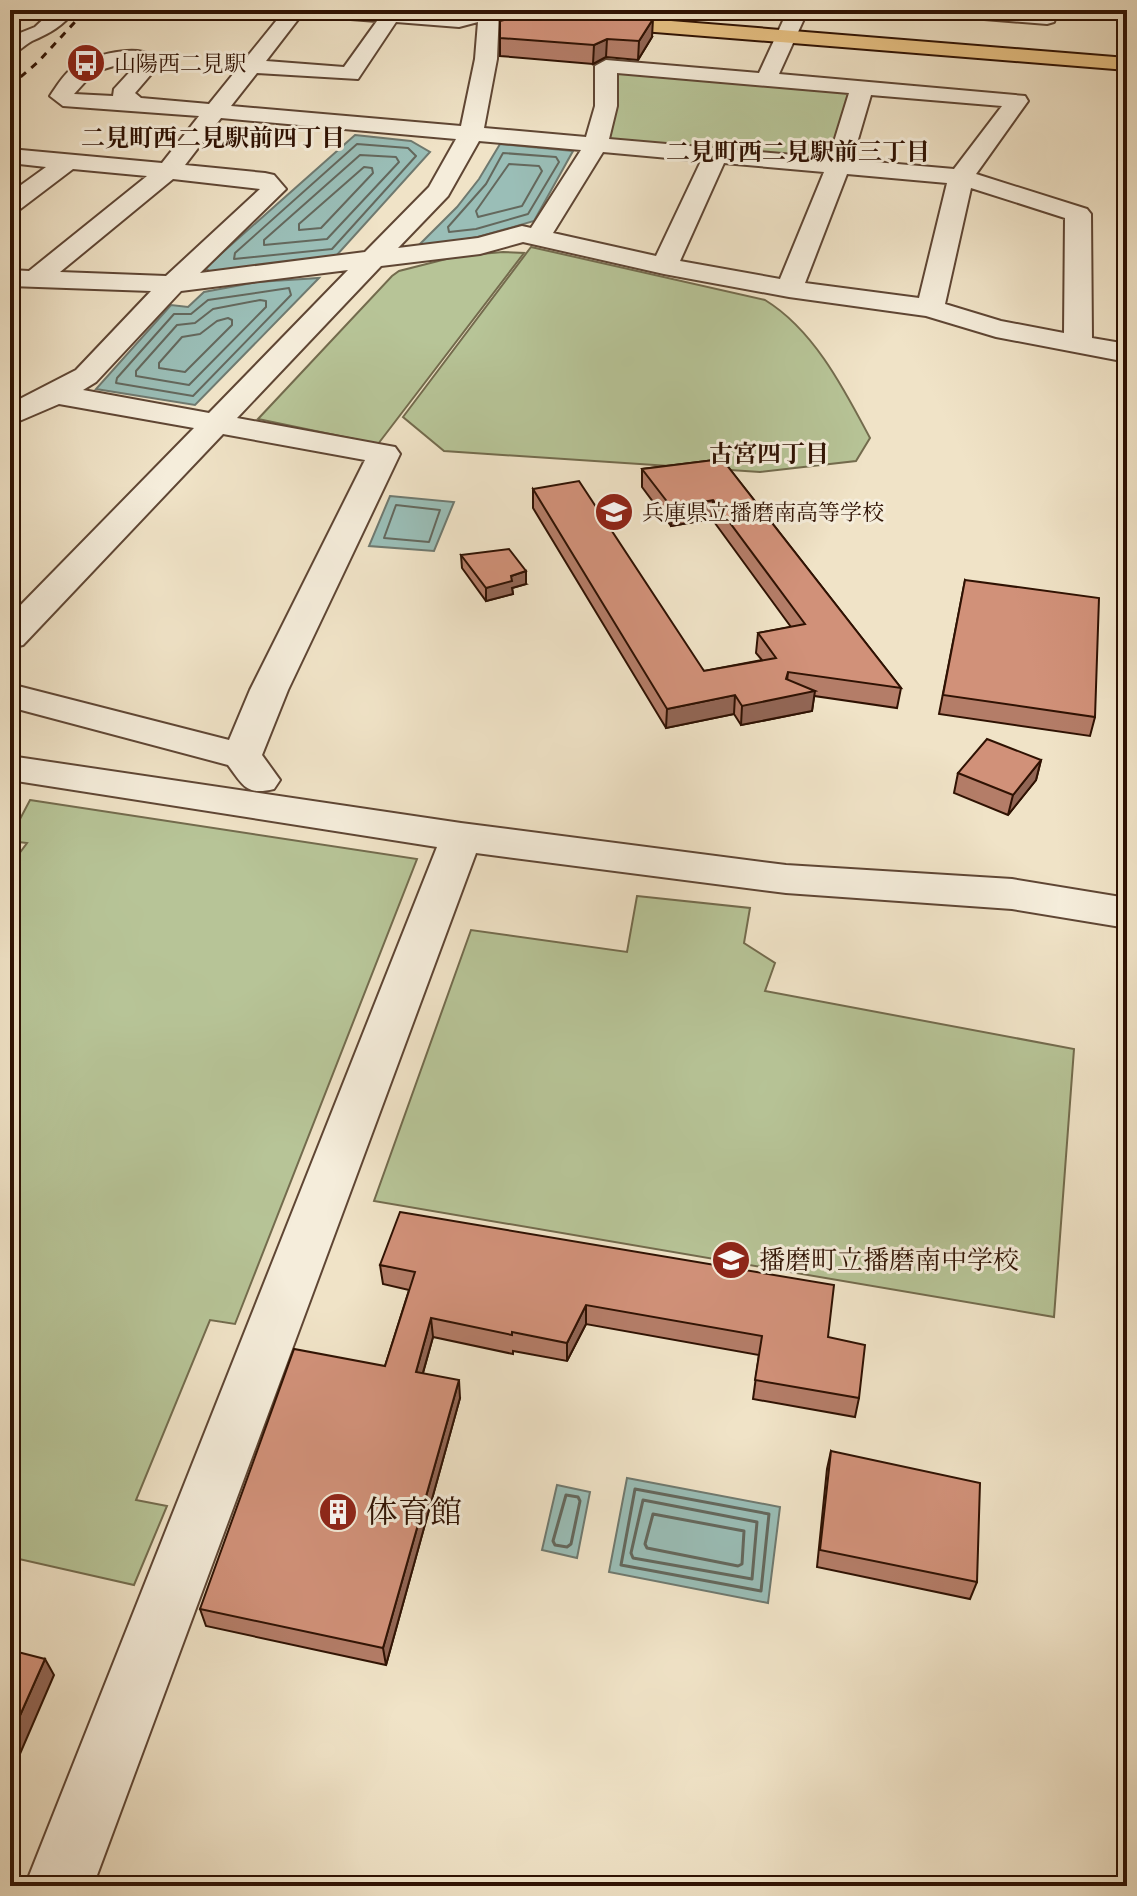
<svg xmlns="http://www.w3.org/2000/svg" width="1137" height="1896" font-family="'EB Garamond','Noto Serif JP',serif">
	<rect width="100%" height="100%" fill="#f0e3c7"/>
	<filter id="stains"><feTurbulence type="fractalNoise" baseFrequency=".0025" numOctaves="4"/><feColorMatrix values="0 0 0 0 .2 0 0 0 0 .09 0 0 0 0 .02 0 0 0 .5 -.17"/></filter>
	<radialGradient id="worn" r=".72"><stop offset=".6" stop-color="#630" stop-opacity="0"/><stop offset="1" stop-color="#630" stop-opacity=".3"/></radialGradient>
	<g fill="#b7c497" stroke="#736b4d" stroke-width="2">
		<polygon points="613,72 853,92 828,158 615,144 607,138"/>
		<path d="M531,247L765,300C814,330 844,389 870,438L856,461L760,472L444,451L403,417Z"/>
		<polygon points="503,252 524,253 378,444 258,419 392,276 399,271 458,256"/>
		<polygon points="30,800 417,859 235,1324 210,1320 136,1500 167,1506 134,1585 10,1557 10,866 27,843 10,841 10,838"/>
		<polygon points="637,896 750,908 744,943 775,963 765,991 1074,1049 1054,1317 374,1201 471,930 627,952"/>
	</g>
	<g fill="#9abeb7" stroke="#6f796f" stroke-width="2">
		<polygon points="355,135 411,141 430,152 336,256 212,273 205,268"/>
		<polygon points="500,144 573,151 534,221 478,237 425,246 420,244 457,207 479,179"/>
		<polygon points="319,278 195,405 96,389 171,305 188,307 204,292 257,282"/>
		<polygon points="390,496 454,502 434,551 369,546"/>
		<polygon points="627,1478 780,1507 768,1603 609,1572"/>
		<polygon points="557,1485 590,1492 577,1558 542,1550"/>
	</g>
	<g fill="none" stroke-linecap="round" stroke-linejoin="round">
		<g stroke="#64685d" stroke-width="2">
			<polygon points="357,144 408,148 416,156 332,249 234,259 235,253"/>
			<polygon points="503,153 556,157 559,162 528,214 476,229 449,232 448,227 486,184"/>
			<polygon points="360,155 396,157 399,162 327,239 264,245 264,240"/>
			<polygon points="509,164 539,166 542,171 522,206 478,217 476,211"/>
			<polygon points="364,167 372,168 373,173 321,228 299,230 299,224"/>
			<polygon points="289,288 291,295 193,396 116,383 117,378 174,314 191,314 208,300"/>
			<polygon points="260,300 266,301 266,307 189,385 136,376 136,371 177,325 195,323 213,309"/>
			<polygon points="228,318 232,320 232,325 185,372 159,368 159,363 182,337 200,334 217,321"/>
			<polygon points="396,505 440,510 429,542 384,538"/>
		</g>
		<g stroke="#64685d" stroke-width="3">
			<polygon points="635,1489 769,1514 761,1591 621,1565"/>
			<polygon points="566,1495 578,1497 580,1501 571,1544 567,1547 555,1545 553,1541"/>
			<polygon points="643,1500 757,1522 752,1579 633,1558 631,1553"/>
			<polygon points="653,1514 744,1531 742,1564 738,1566 647,1548 645,1544"/>
		</g>
		<defs>
			<g id="minor">
				<path d="M53,10H75C63,26 50,33 32,41C24,45 20,52 10,54V37L35,27Z"/>
				<path d="M285,10H392L459,15L479,10H499L497,59L484,128L586,137L595,106V66L606,60L759,73L788,10H808L779,74L1025,96L1028,101L976,174L1087,209L1091,214L1092,338L1127,344V362L996,337L926,316L789,297L664,274L523,242L480,254L381,266L237,418L384,445L395,447L400,454L288,690L262,755L280,780L274,789C246,796 243,785 228,765L10,707V684L229,740L250,690L365,460L223,434L23,645L10,648V616L194,428L59,404L10,425V404L76,370L151,291L10,286V270L29,271L147,176L73,169L19,210L10,212V193L46,167L10,163V149L162,163L199,116L63,106L50,96C56,87 62,77 70,70C84,57 133,44 151,55C152,56 158,64 159,65L135,93L141,98L209,104ZM303,13L311,16L377,21L344,67L266,61ZM396,22L459,27L478,22L475,59L461,126L231,106L257,73L358,79ZM117,65H136L114,89L113,96L74,94L94,72ZM617,73L849,93L829,158L609,139L617,106ZM871,95L1002,106L954,169L852,160ZM221,118L456,139L429,187L365,252L200,273L286,189L274,175L265,173L185,165ZM479,141L581,150L531,228L522,226L478,238L398,248L448,196ZM603,152L701,161L656,256L553,233ZM724,163L824,172L780,279L680,261ZM847,174L947,183L919,298L805,283ZM173,179L260,189L166,276L60,272ZM971,188L1065,218L1064,333L1001,321L945,304ZM348,270L209,413L83,390L96,382L181,291Z"/>
				<polygon points="937,10 1058,10 1054,22 1047,24 947,16"/>
				<polygon points="10,756 461,823 786,865 1012,879 1127,898 1127,928 1012,909 786,893 476,853 93,1886 25,1886 437,847 10,780"/>
			</g>
			<polygon id="major" points="388,10 535,10 1127,58 1127,70 494,19 398,16"/>
		</defs>
		<use href="#minor" stroke="#5f4634" stroke-width="4"/>
		<use href="#major" stroke="#2f1203" stroke-width="4"/>
		<use href="#minor" fill="#f5eddb" fill-rule="evenodd"/>
		<use href="#major" fill="#e8c284" fill-rule="evenodd"/>
		<polyline stroke="#2f1203" stroke-width="3" stroke-dasharray="7 7" stroke-linecap="butt" points="10,86 38,62 86,10"/>
	</g>
	<g fill="#b47d68" stroke="#2f1203" stroke-width="2">
		<polygon points="652,37 638,60 606,57 593,64 500,56 500,38"/>
		<polygon points="722,459 901,688 897,708 814,696 812,711 741,725 734,714 666,728 533,508 533,489 704,671 762,660 756,653 758,633 791,627 712,519 671,526 642,487 642,469"/>
		<polygon points="461,555 526,584 512,588 513,594 486,601 462,568"/>
		<polygon points="965,580 1095,717 1090,736 939,714"/>
		<polygon points="1041,760 1036,780 1008,815 954,793 958,773"/>
		<polygon points="380,1265 828,1337 859,1398 855,1417 753,1399 759,1355 586,1324 567,1361 513,1351 513,1354 433,1337 423,1373 460,1398 386,1665 206,1626 200,1609 385,1366 409,1290 383,1284"/>
		<polygon points="831,1451 977,1582 970,1599 817,1567 827,1469"/>
	</g>
	<g fill="#926655" stroke="#2f1203" stroke-width="2">
		<polygon points="653,19 652,37 638,60 639,41"/>
		<polygon points="607,39 606,57 593,64 594,45"/>
		<polygon points="713,500 712,519 671,526 672,508"/>
		<polygon points="526,571 526,584 512,588 513,594 486,601 486,588 511,576"/>
		<polygon points="788,672 786,691 815,691 812,711 741,725 742,706 786,679"/>
		<polygon points="735,695 734,714 666,728 667,709"/>
		<polygon points="1041,760 1036,780 1008,815 1013,795"/>
		<polygon points="586,1305 586,1324 567,1361 567,1343"/>
		<polygon points="431,1318 433,1337 418,1390 416,1372"/>
		<polygon points="459,1380 460,1398 386,1665 383,1648"/>
		<polygon points="45,1659 54,1675 13,1770 10,1765 10,1738"/>
	</g>
	<g fill="#d19179" stroke="#2f1203" stroke-width="2">
		<polygon points="542,10 653,19 639,41 607,39 594,45 500,38 500,21"/>
		<polygon points="722,459 901,688 788,672 786,679 815,691 742,706 735,695 667,709 533,489 579,481 704,671 776,658 758,633 805,624 713,500 672,508 642,469"/>
		<polygon points="509,549 526,571 511,576 512,581 486,588 461,555"/>
		<polygon points="965,580 1099,598 1095,717 943,695"/>
		<polygon points="987,739 1041,760 1013,795 958,773"/>
		<polygon points="400,1212 834,1285 828,1337 865,1345 859,1398 755,1380 762,1336 586,1305 567,1343 512,1332 512,1335 431,1318 416,1372 459,1380 383,1648 200,1609 294,1349 385,1366 415,1272 380,1265"/>
		<polygon points="831,1451 980,1483 977,1582 820,1550"/>
		<polygon points="10,1650 45,1659 10,1738"/>
	</g>
	<defs>
		<symbol id="bus-disc" viewBox="-11 -11 22 22"><circle r="9.5" fill="#8f2418" stroke="#f5eddb"/><path d="M-5-6H5V4H4V6H2V4H-2V6H-4V4H-5ZM-3.5-4V0h7V-4ZM-3.5 1.2v1.5H-2V1.2ZM2 1.2v1.5H3.5V1.2Z" fill="#fff"/></symbol>
		<symbol id="school-disc" viewBox="-11 -11 22 22"><circle r="9.5" fill="#8f2418" stroke="#f5eddb"/><path d="M0-5L7-2L0 1L-7-2ZM-4 1L0 2.5L4 1V4Q0 6-4 4Z" fill="#fff"/></symbol>
		<symbol id="building-disc" viewBox="-11 -11 22 22"><circle r="9.5" fill="#8f2418" stroke="#f5eddb"/><path d="M-4-6H4V6H1V3H-1V6H-4ZM-2.5-4.3h1.7v1.8h-1.7ZM.8-4.3h1.7v1.8H.8ZM-2.5-1h1.7V.8h-1.7ZM.8-1h1.7V.8H.8Z" fill="#fff"/></symbol>
	</defs>
	<g fill-rule="evenodd">
		<use href="#bus-disc" x="64" y="41" width="44" height="44"/>
		<use href="#school-disc" x="592" y="490" width="44" height="44"/>
		<use href="#school-disc" x="709" y="1238" width="44" height="44"/>
		<use href="#building-disc" x="316" y="1490" width="44" height="44"/>
	</g>
	<g text-anchor="middle" dominant-baseline="central" stroke-width="6" stroke-linejoin="round" paint-order="stroke">
		<g font-size="22" fill="#2f1203" stroke="#f5eddb" text-anchor="start">
			<text x="114" y="63">山陽西二見駅</text>
			<text x="642" y="512">兵庫県立播磨南高等学校</text>
		</g>
		<g font-size="24" font-weight="bold" fill="#2f1203" stroke="#f5eddb">
			<text x="213" y="137">二見町西二見駅前四丁目</text>
			<text x="798" y="151">二見町西二見駅前三丁目</text>
			<text x="769" y="453">古宮四丁目</text>
		</g>
		<g font-size="26" fill="#2f1203" stroke="#f5eddb" text-anchor="start">
			<text x="759" y="1260">播磨町立播磨南中学校</text>
		</g>
		<g font-size="32" fill="#2f1203" stroke="#f5eddb" text-anchor="start">
			<text x="366" y="1512">体育館</text>
		</g>
	</g>
	<rect width="1137" height="1896" fill="none" stroke="#f0e3c7" stroke-width="40"/>
	<rect x="12" y="12" width="1113" height="1872" fill="none" stroke="#2f1203" stroke-width="4"/>
	<rect x="20" y="20" width="1097" height="1856" fill="none" stroke="#2f1203" stroke-width="2"/>
	<rect width="100%" height="100%" filter="url(#stains)"/>
	<rect width="100%" height="100%" fill="url(#worn)"/>
</svg>
